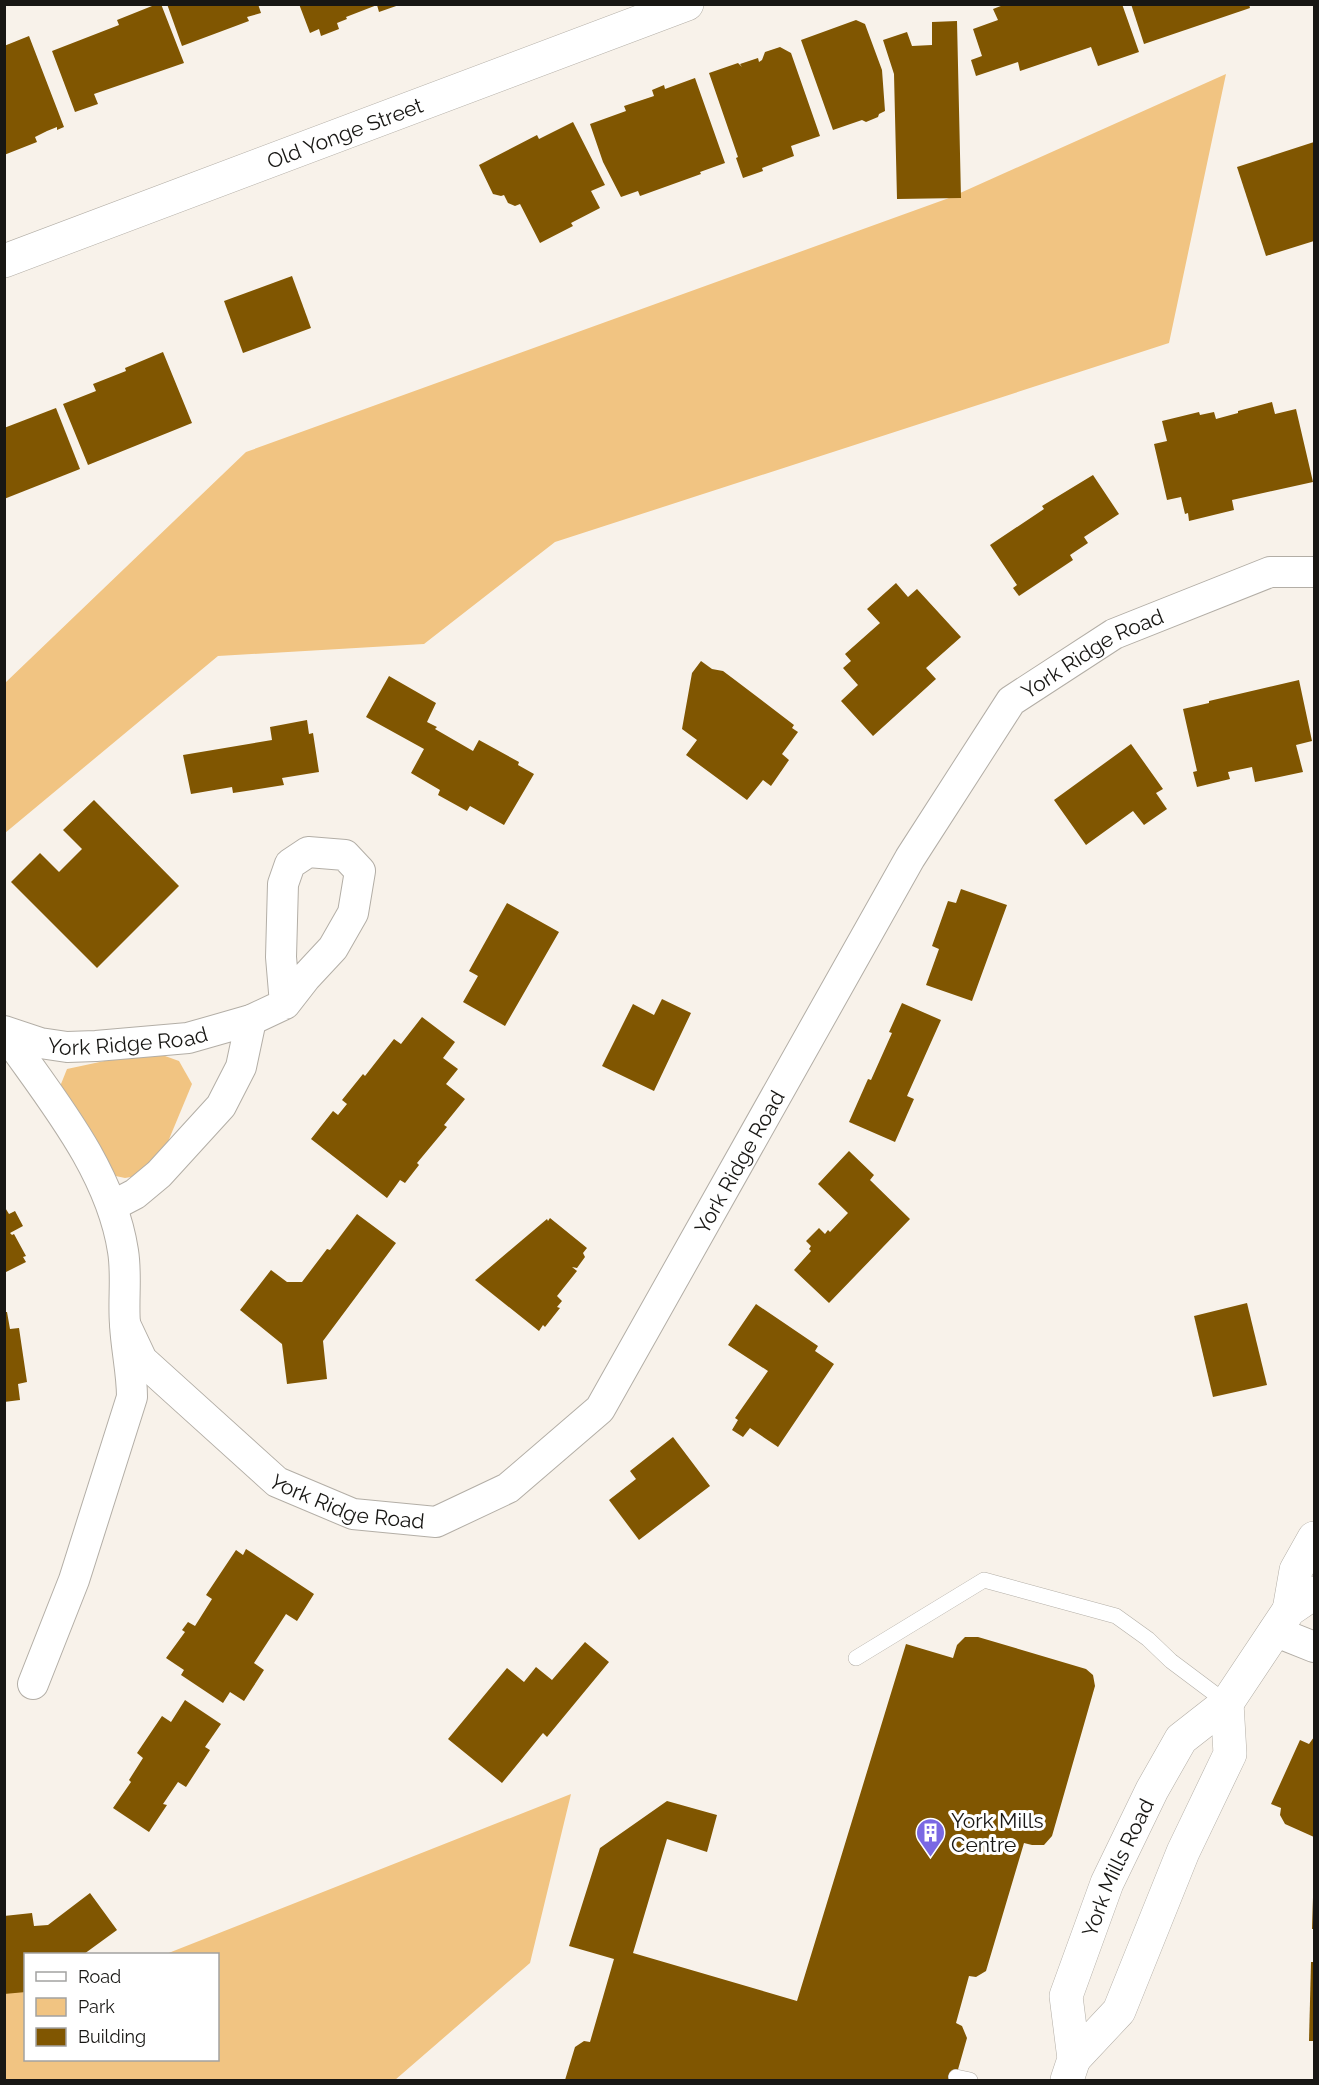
<svg xmlns="http://www.w3.org/2000/svg" width="1319" height="2085" font-family="Raleway,sans-serif">
	<rect width="100%" height="100%" fill="#f8f2ea"/>
	<g fill="#f1c482">
		<polygon points="1226,74 1169,343 555,542 424,644 218,656 5,833 5,683 246,452 949,198"/>
		<polygon points="151,1051 179,1061 192,1084 155,1173 125,1178 111,1175 59,1089 67,1069"/>
		<polygon points="571,1794 530,1963 395,2080 5,2080 4,1976 25,1979 26,2060 218,2060 218,1954 166,1954"/>
	</g>
	<g fill="#805601">
		<polygon points="157,4 161,4 184,63 94,94 98,104 75,112 52,51 119,25 117,20"/>
		<polygon points="167,4 258,4 261,13 247,17 249,21 182,46"/>
		<polygon points="299,4 399,4 399,5 379,12 377,5 346,17 347,19 337,23 339,29 321,36 319,29 310,33"/>
		<polygon points="1006,4 1122,4 1139,52 1098,66 1091,47 1020,71 1018,62 976,76 971,60 982,56 973,29 998,20 993,9"/>
		<polygon points="1131,4 1249,4 1250,8 1144,44"/>
		<polygon points="856,20 865,24 882,70 885,111 879,114 878,117 866,122 862,120 833,130 801,40"/>
		<polygon points="957,21 961,198 897,199 894,74 883,40 907,32 912,46 932,45 932,22"/>
		<polygon points="29,36 64,127 57,130 57,127 47,131 35,137 37,142 4,155 4,46"/>
		<polygon points="780,47 791,53 820,136 791,146 794,156 762,168 763,171 743,178 736,158 738,157 709,73 738,63 742,67 740,64 758,58 759,62 762,60 765,52"/>
		<polygon points="695,78 725,163 700,172 701,174 640,196 638,191 621,197 603,162 590,124 626,111 624,106 654,96 652,90 664,85 665,89"/>
		<polygon points="573,122 605,185 591,191 600,208 571,223 573,226 540,243 520,204 515,206 508,203 504,195 501,196 493,194 479,165 537,135 539,139"/>
		<polygon points="1314,142 1314,241 1266,256 1237,167"/>
		<polygon points="292,276 311,328 243,353 224,301"/>
		<polygon points="163,352 192,423 88,465 63,404 96,391 93,384 126,371 125,368"/>
		<polygon points="1272,402 1275,414 1296,409 1313,482 1232,500 1234,510 1189,521 1188,513 1185,514 1181,497 1167,500 1154,444 1167,441 1162,421 1199,412 1200,415 1214,412 1216,419 1238,413 1238,411"/>
		<polygon points="56,408 80,469 4,499 4,428"/>
		<polygon points="1093,475 1119,514 1084,537 1088,543 1070,555 1073,560 1019,596 1013,588 1017,585 990,545 1044,509 1042,506"/>
		<polygon points="896,583 908,597 917,589 961,637 926,668 936,679 873,736 841,701 858,685 843,668 851,661 845,654 880,623 867,609"/>
		<polygon points="701,661 712,669 723,671 735,680 794,725 792,728 798,732 782,754 789,760 771,786 763,780 747,800 686,755 697,740 682,729 692,673"/>
		<polygon points="389,676 436,703 427,722 437,727 435,729 473,751 479,740 519,762 518,765 534,774 504,825 470,806 467,811 438,795 440,790 411,773 424,749 366,717"/>
		<polygon points="1299,680 1312,741 1296,745 1303,772 1255,782 1252,767 1228,772 1230,779 1197,787 1193,772 1197,771 1183,709 1209,703 1209,701"/>
		<polygon points="307,720 309,734 313,733 319,772 282,778 284,785 233,793 232,787 191,794 183,755 272,740 270,727"/>
		<polygon points="1131,744 1163,789 1156,793 1167,809 1144,825 1133,811 1086,845 1054,800"/>
		<polygon points="94,800 179,886 97,968 11,882 40,853 59,872 82,849 63,830"/>
		<polygon points="961,889 1007,905 972,1001 926,985 939,949 932,946 948,901 956,903"/>
		<polygon points="507,903 559,932 505,1026 463,1002 478,976 469,971"/>
		<polygon points="662,999 691,1013 654,1091 602,1066 633,1004 654,1015"/>
		<polygon points="902,1003 941,1020 907,1096 914,1099 895,1142 849,1122 868,1079 871,1080 892,1033 889,1032"/>
		<polygon points="422,1017 455,1042 443,1058 458,1069 446,1084 465,1099 444,1125 447,1127 417,1163 419,1165 405,1183 400,1180 387,1198 311,1139 333,1111 338,1115 347,1104 342,1100 363,1074 365,1076 394,1039 401,1044"/>
		<polygon points="849,1151 874,1175 870,1180 910,1219 829,1303 794,1270 811,1251 809,1249 811,1246 806,1241 819,1228 825,1234 828,1230 830,1232 848,1213 818,1184"/>
		<polygon points="4,1206 9,1214 15,1211 23,1226 10,1233 12,1235 14,1234 26,1256 23,1257 26,1262 4,1273"/>
		<polygon points="357,1214 396,1243 323,1341 327,1379 287,1384 282,1344 240,1310 271,1270 287,1282 302,1282 327,1249 330,1250"/>
		<polygon points="550,1218 587,1248 583,1253 585,1257 577,1268 572,1267 577,1271 557,1296 562,1301 557,1307 560,1308 545,1327 543,1325 539,1331 475,1280 547,1219 548,1221"/>
		<polygon points="1247,1303 1267,1385 1213,1397 1194,1316"/>
		<polygon points="756,1304 818,1346 815,1351 834,1364 778,1447 750,1428 743,1437 732,1430 738,1420 735,1418 768,1371 728,1345"/>
		<polygon points="4,1312 7,1312 10,1329 19,1328 27,1382 18,1384 20,1400 4,1402"/>
		<polygon points="673,1437 710,1486 639,1540 609,1500 636,1479 630,1471"/>
		<polygon points="246,1549 314,1594 297,1621 286,1614 254,1663 264,1670 244,1701 230,1692 223,1703 181,1675 184,1670 166,1658 185,1632 182,1630 188,1622 195,1626 212,1599 206,1595 236,1550 243,1555"/>
		<polygon points="965,1637 978,1637 1086,1669 1093,1675 1095,1686 1052,1836 1044,1845 1032,1845 1024,1843 986,1971 976,1977 969,1976 956,2023 962,2026 967,2038 955,2080 565,2080 575,2047 584,2041 590,2042 614,1959 569,1946 600,1848 667,1801 717,1815 707,1852 667,1839 633,1953 797,2001 906,1644 953,1658 957,1645"/>
		<polygon points="585,1642 609,1662 547,1737 543,1733 502,1783 448,1739 507,1668 524,1682 536,1667 552,1680"/>
		<polygon points="185,1700 221,1724 205,1747 210,1750 186,1787 178,1782 163,1804 167,1805 149,1832 113,1808 131,1782 129,1780 143,1758 137,1753 162,1716 171,1722"/>
		<polygon points="1314,1737 1314,1837 1285,1824 1280,1815 1281,1808 1271,1804 1300,1740 1309,1744"/>
		<polygon points="90,1893 117,1930 84,1954 26,1954 26,1992 4,1994 4,1916 32,1913 34,1926 48,1925"/>
		<polygon points="1313,1897 1314,1897 1314,1929 1312,1929"/>
		<polygon points="1311,1962 1314,1962 1314,2041 1309,2041"/>
	</g>
	<g fill="none" stroke-linecap="round" stroke-linejoin="round">
		<defs>
			<g id="lane">
				<polyline points="856,1658 984,1580 1116,1616 1148,1639 1171,1661 1227,1703"/>
				<polyline points="956,2077 970,2080"/>
			</g>
			<g id="street">
				<path id="s1" d="M4,1031L40,1043L67,1047L96,1046L188,1038L251,1020L285,1004L306,977L333,948L353,913L360,871L345,855L308,852L290,864L283,884L281,957L285,1004"/>
				<path d="M4,1037L12,1043C56,1105 111,1173 123,1251C127,1275 123,1300 125,1324C126,1348 132,1372 132,1397L74,1580L33,1684"/>
				<polyline points="112,1206 135,1194 159,1174 221,1106 241,1067 251,1020"/>
				<path id="s2" d="M125,1324L142,1360L277,1482L353,1514L436,1522L508,1488L600,1409L910,858L1011,701L1114,634L1270,572H1314"/>
				<polyline points="1274,1631 1314,1647"/>
			</g>
			<g id="secondary">
				<path id="s3" d="M4,261L687,4"/>
				<polyline points="1289,1610 1296,1570 1314,1538"/>
				<polyline points="1074,2059 1119,2011 1183,1852 1230,1754 1227,1703"/>
				<path id="s4" d="M1067,2080L1074,2059L1066,1996L1107,1883L1152,1790L1181,1739L1227,1703L1289,1610L1314,1593"/>
			</g>
		</defs>
		<use href="#lane" stroke="#b3aea6" stroke-width="16"/>
		<use href="#street" stroke="#b3aea6" stroke-width="32"/>
		<use href="#secondary" stroke="#b3aea6" stroke-width="34"/>
		<use href="#lane" stroke="#fff" stroke-width="15"/>
		<use href="#street" stroke="#fff" stroke-width="30"/>
		<use href="#secondary" stroke="#fff" stroke-width="33"/>
	</g>
	<defs>
		<symbol id="building-pin" viewBox="-11 -11 22 30"><path d="M0 17L-7.5 6A9.5 9.5 0 1 1 7.5 6Z" fill="#7a68e3" stroke="#fff"/><path d="M-4-6H4V6H1V3H-1V6H-4ZM-2.5-4.3h1.7v1.8h-1.7ZM.8-4.3h1.7v1.8H.8ZM-2.5-1h1.7V.8h-1.7ZM.8-1h1.7V.8H.8Z" fill="#fff"/></symbol>
	</defs>
	<g fill-rule="evenodd">
		<use href="#building-pin" x="914" y="1816" width="33" height="45"/>
	</g>
	<g text-anchor="middle" dominant-baseline="central" stroke-width="6" stroke-linejoin="round" paint-order="stroke">
		<g font-size="21" fill="#181714" stroke="#fff">
			<text stroke="none"><textPath href="#s3" startOffset="364">Old Yonge Street</textPath></text>
			<text stroke="none"><textPath href="#s2" startOffset="1502">York Ridge Road</textPath></text>
			<text stroke="none"><textPath href="#s1" startOffset="126">York Ridge Road</textPath></text>
			<text stroke="none"><textPath href="#s2" startOffset="872">York Ridge Road</textPath></text>
			<text stroke="none"><textPath href="#s2" startOffset="296">York Ridge Road</textPath></text>
			<text stroke="none"><textPath href="#s4" startOffset="224">York Mills Road</textPath></text>
		</g>
		<g font-size="21" fill="#181714" stroke="#fff" text-anchor="start">
			<text x="951" y="1820">York Mills<tspan x="951" dy="24">Centre</tspan></text>
		</g>
	</g>
	<rect width="1319" height="2085" fill="none" stroke="#181714" stroke-width="12"/>
	<rect x="24" y="1953" width="195" height="108" fill="#ffffff" stroke="#a3a2a1" stroke-width="1.5"/>
	<rect x="36" y="1972" width="30" height="9" fill="#ffffff" stroke="#a3a2a1" stroke-width="1.5"/>
	<text x="78" y="1983" font-size="18" fill="#181714">Road</text>
	<rect x="36" y="1998" width="30" height="18" fill="#f1c482" stroke="#a3a2a1" stroke-width="1.5"/>
	<text x="78" y="2013" font-size="18" fill="#181714">Park</text>
	<rect x="36" y="2028" width="30" height="18" fill="#805601" stroke="#a3a2a1" stroke-width="1.5"/>
	<text x="78" y="2043" font-size="18" fill="#181714">Building</text>
</svg>
